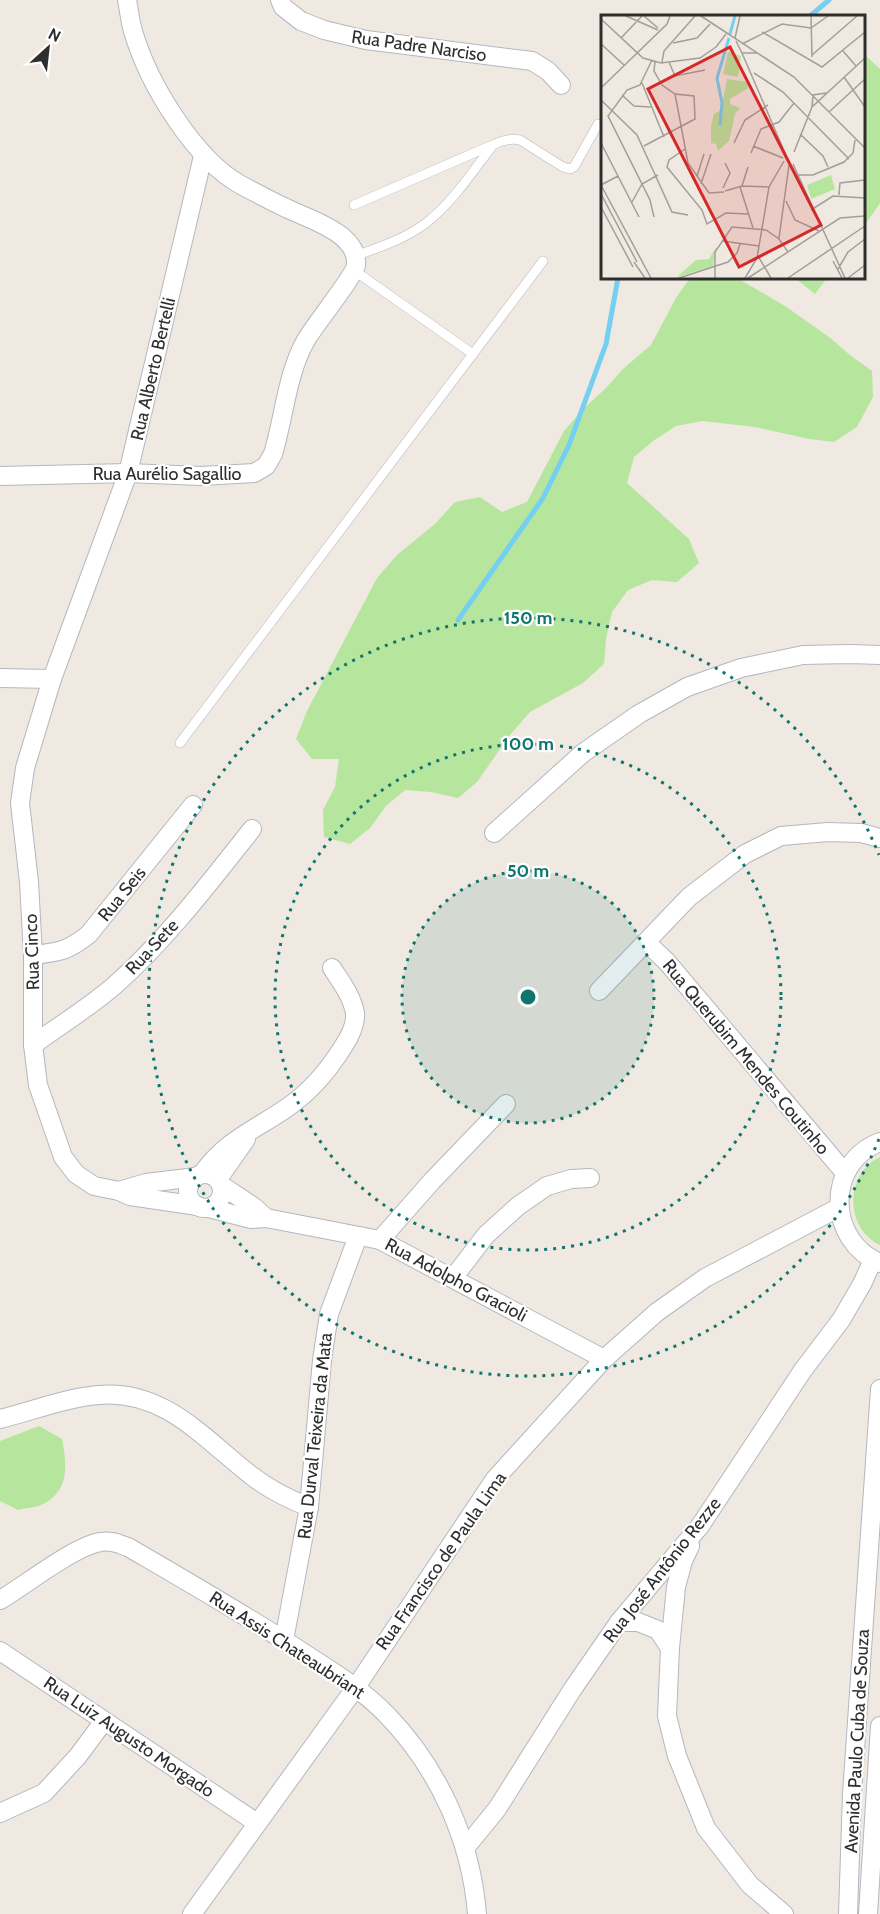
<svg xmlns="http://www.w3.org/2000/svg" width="880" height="1914" font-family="Cabin,sans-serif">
	<rect width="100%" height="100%" fill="#efe9e1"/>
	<g fill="#b6e59e">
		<polygon points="864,54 880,69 880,203 864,226"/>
		<polygon points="690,278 737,278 785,306 829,337 850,355 872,371 873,397 857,427 834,442 809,439 755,427 702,421 676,426 653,441 634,457 627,483 689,539 699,563 677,582 652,580 628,590 612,612 606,639 604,664 583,683 530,712 510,735 477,782 458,798 431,792 405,790 386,806 370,828 350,844 324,837 323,810 335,787 339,759 312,759 296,739 307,711 377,578 397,555 436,523 455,502 480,497 502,512 527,502 564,431 584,408 605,389 624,368 651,345 676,298"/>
		<polygon points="795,278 827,278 815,294"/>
		<path d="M880,1157V1245C845,1229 844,1174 880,1157Z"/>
		<path d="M39,1426L62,1439C67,1465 70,1492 41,1505C34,1508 25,1508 18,1510L0,1501V1441Z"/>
	</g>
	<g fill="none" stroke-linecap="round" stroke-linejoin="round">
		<g stroke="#75cff0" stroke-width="5">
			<polyline points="810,16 829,0"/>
			<polyline points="458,620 543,498 569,445 606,344 618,278"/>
		</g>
		<defs>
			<g id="service">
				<polyline points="354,205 490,146"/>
				<path d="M355,256C380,247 405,239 426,223C453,202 473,171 493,145C502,140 510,138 520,140L563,167L570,169L574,167L598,124"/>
				<polyline points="355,271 473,354"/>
				<polyline points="180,743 543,261"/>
			</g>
			<g id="minor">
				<polyline points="280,0 283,7 301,21 324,30 366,40 532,61 548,71 561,85"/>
				<path d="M0,476L128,473L201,476L254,473L266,466L273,454C284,418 287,373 306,340C314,326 355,275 356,265C359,233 308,219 286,208C271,201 256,193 241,185C194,159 148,83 133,31C130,21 129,10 127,0"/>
				<polyline points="0,678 52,679"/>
				<polyline points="494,833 583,753 639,714 687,687 741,668 803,655 850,654 880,655"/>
				<polyline points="646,942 667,962 845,1173"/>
				<path d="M33,955C60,952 68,951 89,934L193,805"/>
				<polyline points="599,991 689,897 745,854 781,836 828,832 861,833 880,838"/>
				<path d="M33,1045C60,1025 90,1007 115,985C166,940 210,882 252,829"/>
				<path d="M880,1142C825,1163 827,1241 880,1263"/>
				<circle cx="205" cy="1191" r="17"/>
				<path d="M202,1174C226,1140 255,1130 288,1107C311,1091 328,1071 343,1047C349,1038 356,1024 355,1013C352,996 341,982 332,968"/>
				<polyline points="218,1179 246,1139"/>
				<polyline points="221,1185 254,1207 266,1218"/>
				<polyline points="119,1191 146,1183 196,1177"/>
				<polyline points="198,1206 130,1196 119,1191 94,1186 76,1174 63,1157 38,1085 33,1045 33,955 29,882 20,803 25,768 52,679 128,473 203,156"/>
				<polyline points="209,1208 251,1219 266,1218 380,1240 604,1359"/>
				<polyline points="380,1240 432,1181 506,1104"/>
				<polyline points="453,1278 486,1235 518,1206 547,1186 571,1179 590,1178"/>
				<path d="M0,1419C32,1411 65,1398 98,1395C164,1388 206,1441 252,1476C270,1490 288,1499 309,1507"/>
				<polyline points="690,1546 683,1561 676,1587 670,1648 667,1716 677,1756 706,1828 750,1885 784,1914"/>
				<path d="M0,1600C24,1586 76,1545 101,1542C111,1540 119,1544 128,1547C188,1582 249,1617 307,1655C335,1673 364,1691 387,1715C439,1769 471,1840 477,1914"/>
				<polyline points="619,1622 638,1622 658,1630 670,1648"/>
				<polyline points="284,1640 309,1507 322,1360 329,1314 358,1236"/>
				<polyline points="0,1651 257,1823"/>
				<polyline points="0,1813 44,1793 78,1756 104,1721"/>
				<polyline points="466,1847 497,1809 572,1690 619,1622 700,1526 803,1370 841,1320 862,1284 873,1260"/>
				<polyline points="192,1914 356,1687 495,1479 604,1359 657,1312 705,1278 838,1208"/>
				<polyline points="848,1914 852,1794 880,1389"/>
				<polyline points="868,1914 880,1726"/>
			</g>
		</defs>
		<use href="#service" stroke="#b4b7c1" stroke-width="10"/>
		<use href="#minor" stroke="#b4b7c1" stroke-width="20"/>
		<use href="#service" stroke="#fff" stroke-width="9"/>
		<use href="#minor" stroke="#fff" stroke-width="18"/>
	</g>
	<circle cx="528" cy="997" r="126" fill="#0f766e" fill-opacity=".12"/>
	<g fill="none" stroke="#0f766e" stroke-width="3" stroke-dasharray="3 6">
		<circle cx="528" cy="997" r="126"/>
		<circle cx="528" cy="997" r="253"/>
		<path d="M879 1139A379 379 0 1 1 879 855"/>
	</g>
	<g text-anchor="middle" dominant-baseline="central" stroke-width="4.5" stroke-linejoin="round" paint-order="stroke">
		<g font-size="18" fill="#2e2e2e" stroke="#fff">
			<text transform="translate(419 46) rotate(8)">Rua Padre Narciso</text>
			<text transform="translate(153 369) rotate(-77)">Rua Alberto Bertelli</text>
			<text x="167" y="474">Rua Aurélio Sagallio</text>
			<text transform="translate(122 894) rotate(-51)">Rua Seis</text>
			<text transform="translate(152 947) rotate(-47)">Rua Sete</text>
			<text transform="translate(32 952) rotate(-92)">Rua Cinco</text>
			<text transform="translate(746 1057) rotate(50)">Rua Querubim Mendes Coutinho</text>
			<text transform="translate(456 1280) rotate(28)">Rua Adolpho Gracioli</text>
			<text transform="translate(315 1436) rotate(-84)">Rua Durval Teixeira da Mata</text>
			<text transform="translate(441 1561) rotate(-55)">Rua Francisco de Paula Lima</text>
			<text transform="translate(662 1570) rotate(-52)">Rua José Antônio Rezze</text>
			<text transform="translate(287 1645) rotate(33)">Rua Assis Chateaubriant</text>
			<text transform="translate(129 1737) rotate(34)">Rua Luiz Augusto Morgado</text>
			<text transform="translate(857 1741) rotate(-87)">Avenida Paulo Cuba de Souza</text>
		</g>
	</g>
	<g transform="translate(601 15)">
		<rect width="264" height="264" fill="#efe9e1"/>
		<path d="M127,37L140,41L137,62L122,59ZM126,64L146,67L147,73L129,84V89L139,93L134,99L128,126L117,136L115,129L110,128V110L113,99L120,95ZM230,160L234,174L210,184L206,170ZM115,232L112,251L76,262L95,245L108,244Z" fill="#b6e59e"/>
		<path fill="none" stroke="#75cff0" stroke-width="3" d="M129,19L134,1M119,110L121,88L116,63L128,23"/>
		<path fill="none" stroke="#a29e99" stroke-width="1.5" d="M25,1L57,15M43,1L57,13M100,1L193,62L264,133M210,1L211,42M0,4L42,43L60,48L99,43L115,32L125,19M161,17L221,52L264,17M20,23L41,1M134,23L139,1M135,26L141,38H156M72,28L96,23L109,9M0,29L23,50M141,29L181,9L210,13L227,1M242,36L255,51M141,38L184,138M211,40L256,1M51,45L39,70L26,75L7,101L49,185L53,202M61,47L63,36L94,1M68,47L74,61L104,55M153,58L182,77L248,144M243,62L264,92M41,68L63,122M0,73L66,9L69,1M74,79L87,148L108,178L123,177M21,80L33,91L50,92M0,85L36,120L71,197L87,200M211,92L212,80L225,78M228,97L264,64M199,119L222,141L227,152M0,128L38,202M133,128L144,105L167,90M43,131L94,104L93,81L74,79L61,70L53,56L54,46M152,131L182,143M84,134L68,145L66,152L101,195L106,209L125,198L147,199M193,137L211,92L264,43M150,138L160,114L178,107L193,88M192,149L244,263M195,160H212L243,147L252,138L254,125M96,161L103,139M100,169L110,139M0,170L17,161M0,170L50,263M141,171L147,152M139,172L152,213M122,173L129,158L124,148M124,176L141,171L168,172M0,179L36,247M238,180L239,168L264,165M185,186L194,205L218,216M31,187L41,169L57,160M0,192L32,252M210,195L232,181L264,183M178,223L188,150M121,226L158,231M157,241L170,263M232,246L241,263M33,247L44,263M237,254L247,237L264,224M78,263L127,247L136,238L139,229M114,263V237L131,212L165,215L178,224L187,237M144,263L156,243L168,172L183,146M147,263L239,203L264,201M187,263L264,211M247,263L264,250"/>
		<path fill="#d62828" fill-opacity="0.15" stroke="#d62828" stroke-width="3" d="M129,32L220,210L138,252L47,74Z"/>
		<rect width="264" height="264" fill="none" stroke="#2e2e2e" stroke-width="3"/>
	</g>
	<circle cx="528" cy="997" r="9" fill="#0f766e" stroke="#fff" stroke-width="3"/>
	<g font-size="18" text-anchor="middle" font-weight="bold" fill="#0f766e" stroke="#fff" stroke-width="4.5" stroke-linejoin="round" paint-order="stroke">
		<text x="528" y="624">150 m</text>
		<text x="528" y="750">100 m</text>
		<text x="528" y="877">50 m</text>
	</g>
	<g transform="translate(48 48) rotate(27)" stroke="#ffffff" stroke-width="4.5" paint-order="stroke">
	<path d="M0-4.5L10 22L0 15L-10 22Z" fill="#2e2e2e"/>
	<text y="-9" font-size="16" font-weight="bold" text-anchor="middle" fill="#2e2e2e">N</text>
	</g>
</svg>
